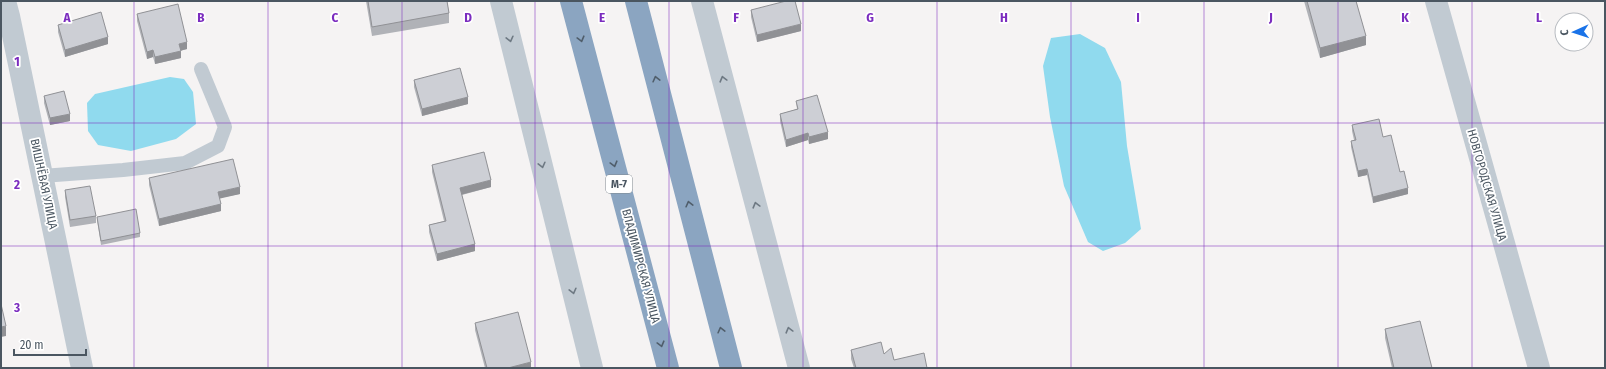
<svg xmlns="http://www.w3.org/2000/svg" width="1606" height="369" font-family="'Fira Sans Condensed',sans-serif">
	<rect width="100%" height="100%" fill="#f5f3f3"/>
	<g fill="#90daee">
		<polygon points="1080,34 1105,48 1121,82 1127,146 1141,229 1125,243 1103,251 1088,242 1064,186 1050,117 1043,66 1051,38"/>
		<polygon points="170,77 184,79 193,92 196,124 176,139 131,151 98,145 88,131 87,103 95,94"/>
	</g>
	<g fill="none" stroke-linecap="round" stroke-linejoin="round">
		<polyline stroke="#c1cad2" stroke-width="14" points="42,176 123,170 185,163 218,146 225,127 201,69"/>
		<g stroke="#c1cad2" stroke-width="22">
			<polyline points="5,1 9,16 82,368"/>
			<polyline points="501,1 592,368"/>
			<polyline points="702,1 799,368"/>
			<polyline points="1436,1 1539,368"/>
		</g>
		<g stroke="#8ba5c1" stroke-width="22">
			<polyline points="571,1 668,368"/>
			<polyline points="636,1 731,368"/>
		</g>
	</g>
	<g fill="#b0b2b7">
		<polygon points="366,1 447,1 449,13 449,23 372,36"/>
		<polygon points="1304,1 1356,1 1366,45 1320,58"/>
		<polygon points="751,10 801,31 757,42 751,17"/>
		<polygon points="137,14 187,49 180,51 181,58 155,64 153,57 147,59 137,21"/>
		<polygon points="58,25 108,44 65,57 58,32"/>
		<polygon points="414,80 468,104 422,116 414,87"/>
		<polygon points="44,96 70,121 50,125 44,103"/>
		<polygon points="796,101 828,139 809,144 808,140 786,147 780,121 780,114 797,109"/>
		<polygon points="1352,125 1383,137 1400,172 1408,194 1373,203 1367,175 1358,177 1351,147 1351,141 1354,140 1352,131"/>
		<polygon points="432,165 491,187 462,195 475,251 437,261 429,232 429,225 444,221 432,172"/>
		<polygon points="149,178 240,194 219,198 221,211 159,226 149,185"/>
		<polygon points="65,190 96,216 96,223 70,227 65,197"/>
		<polygon points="97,217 140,233 140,237 101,245 97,220"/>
		<polygon points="475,323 531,368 485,368 475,330"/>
		<polygon points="1385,329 1432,368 1392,368 1385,338"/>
		<polygon points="851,350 884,354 894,360 927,368 854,368 851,359"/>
	</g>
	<g fill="#909195">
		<polygon points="801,24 801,31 757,42 757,35"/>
		<polygon points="1366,36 1366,45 1320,58 1320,48"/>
		<polygon points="108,37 108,44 65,57 65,50"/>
		<polygon points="187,42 187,49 179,51 179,44"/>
		<polygon points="153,50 153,57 147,59 147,52"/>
		<polygon points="181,51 181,58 155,64 155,57"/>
		<polygon points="468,97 468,104 422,116 422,109"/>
		<polygon points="70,114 70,121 50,125 50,118"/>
		<polygon points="828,132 828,139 809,144 809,137"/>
		<polygon points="808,133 808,140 786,147 786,140"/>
		<polygon points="1367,169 1367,175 1358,177 1358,171"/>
		<polygon points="491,180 491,187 460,195 460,188"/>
		<polygon points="240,187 240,194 218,199 218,192"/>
		<polygon points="1408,188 1408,194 1373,203 1373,197"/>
		<polygon points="221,204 221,211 159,226 159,219"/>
		<polygon points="475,244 475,251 437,261 437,254"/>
		<polygon points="6,326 6,336 1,337 1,327"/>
		<polygon points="531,362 531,368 508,368"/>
	</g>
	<g fill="#cdcfd5" stroke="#909195">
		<polygon points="368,1 447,1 449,13 372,27"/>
		<polygon points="786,1 795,1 801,24 757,35 751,10"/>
		<polygon points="1307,1 1356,1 1366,36 1320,48"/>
		<polygon points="178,4 187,42 179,44 181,51 155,57 153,50 147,52 137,14"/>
		<polygon points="101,12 108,37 65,50 58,25"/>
		<polygon points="460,68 468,97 422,109 414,80"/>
		<polygon points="64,91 70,114 50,118 44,96"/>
		<polygon points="817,95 828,132 809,137 808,133 786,140 780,114 798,109 796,101"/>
		<polygon points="1379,119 1383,137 1391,135 1400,172 1404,171 1408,188 1373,197 1367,169 1358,171 1351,141 1356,140 1352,125"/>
		<polygon points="484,152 491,180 460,188 475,244 437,254 429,225 446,221 432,165"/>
		<polygon points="233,159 240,187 218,192 221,204 159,219 149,178"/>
		<polygon points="90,186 96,216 70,220 65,190"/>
		<polygon points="136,209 140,233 101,241 97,217"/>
		<polygon points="1,304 6,326 1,327"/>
		<polygon points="518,312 531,362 508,368 487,368 475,323"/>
		<polygon points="1420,321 1432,368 1394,368 1385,329"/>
		<polygon points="881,342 884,354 891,348 894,360 924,353 927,368 856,368 851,350"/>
	</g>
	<defs><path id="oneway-chevron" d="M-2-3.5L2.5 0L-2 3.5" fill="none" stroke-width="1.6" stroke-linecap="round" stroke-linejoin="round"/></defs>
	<g stroke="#6e7983">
		<use href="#oneway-chevron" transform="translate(510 39) rotate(76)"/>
		<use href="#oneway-chevron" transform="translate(723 79) rotate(-105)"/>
		<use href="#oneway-chevron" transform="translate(542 165) rotate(76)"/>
		<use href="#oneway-chevron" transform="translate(756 205) rotate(-105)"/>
		<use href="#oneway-chevron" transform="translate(573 291) rotate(76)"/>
		<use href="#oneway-chevron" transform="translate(789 330) rotate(-105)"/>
	</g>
	<g stroke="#505e6b">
		<use href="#oneway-chevron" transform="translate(581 39) rotate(75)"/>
		<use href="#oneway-chevron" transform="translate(656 79) rotate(-104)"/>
		<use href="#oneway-chevron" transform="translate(614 164) rotate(75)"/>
		<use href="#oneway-chevron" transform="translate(689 204) rotate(-104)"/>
		<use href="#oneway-chevron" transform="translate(721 330) rotate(-104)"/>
		<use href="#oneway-chevron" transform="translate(661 344) rotate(75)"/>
	</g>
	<path fill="none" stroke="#7b2cbf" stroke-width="1" stroke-opacity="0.55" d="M134,1V368M268,1V368M402,1V368M535,1V368M669,1V368M803,1V368M937,1V368M1071,1V368M1204,1V368M1338,1V368M1472,1V368M1,123H1605M1,246H1605"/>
	<g text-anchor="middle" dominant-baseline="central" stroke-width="3.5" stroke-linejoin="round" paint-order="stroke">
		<rect fill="#fff" stroke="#808990" stroke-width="1" x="606" y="175" width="26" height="18" rx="3"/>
		<g font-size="11" font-weight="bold" fill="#4a5661">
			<text x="619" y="184">М-7</text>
		</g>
		<g font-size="12" fill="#4a5661" stroke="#fff">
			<text transform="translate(44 184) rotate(78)">ВИШНЁВАЯ УЛИЦА</text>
			<text transform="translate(1487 185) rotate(74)">НОВГОРОДСКАЯ УЛИЦА</text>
			<text transform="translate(641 266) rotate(75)">ВЛАДИМИРСКАЯ УЛИЦА</text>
		</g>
	</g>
	<g font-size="13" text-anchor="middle" font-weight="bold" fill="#7b2cbf" stroke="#fff" stroke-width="3.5" stroke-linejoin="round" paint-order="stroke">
		<text x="67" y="22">A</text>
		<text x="201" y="22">B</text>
		<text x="335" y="22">C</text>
		<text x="468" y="22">D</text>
		<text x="602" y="22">E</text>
		<text x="736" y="22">F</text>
		<text x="870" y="22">G</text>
		<text x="1004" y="22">H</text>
		<text x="1138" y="22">I</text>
		<text x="1271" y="22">J</text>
		<text x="1405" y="22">K</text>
		<text x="1539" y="22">L</text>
		<text x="17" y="66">1</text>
		<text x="17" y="189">2</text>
		<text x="17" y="312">3</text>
	</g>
	<rect width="1606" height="369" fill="none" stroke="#4a5661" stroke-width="4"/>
	<g transform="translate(1574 32) rotate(267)"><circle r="19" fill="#ffffff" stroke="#b7bbc0"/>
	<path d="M0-3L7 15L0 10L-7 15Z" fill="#1a73e8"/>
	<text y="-6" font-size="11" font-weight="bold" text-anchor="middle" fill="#4a5661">С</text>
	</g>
	<path d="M14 349v6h72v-6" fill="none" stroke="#4a5661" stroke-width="2"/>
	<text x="20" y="349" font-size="12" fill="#4a5661" stroke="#ffffff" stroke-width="3" paint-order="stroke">20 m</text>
</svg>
